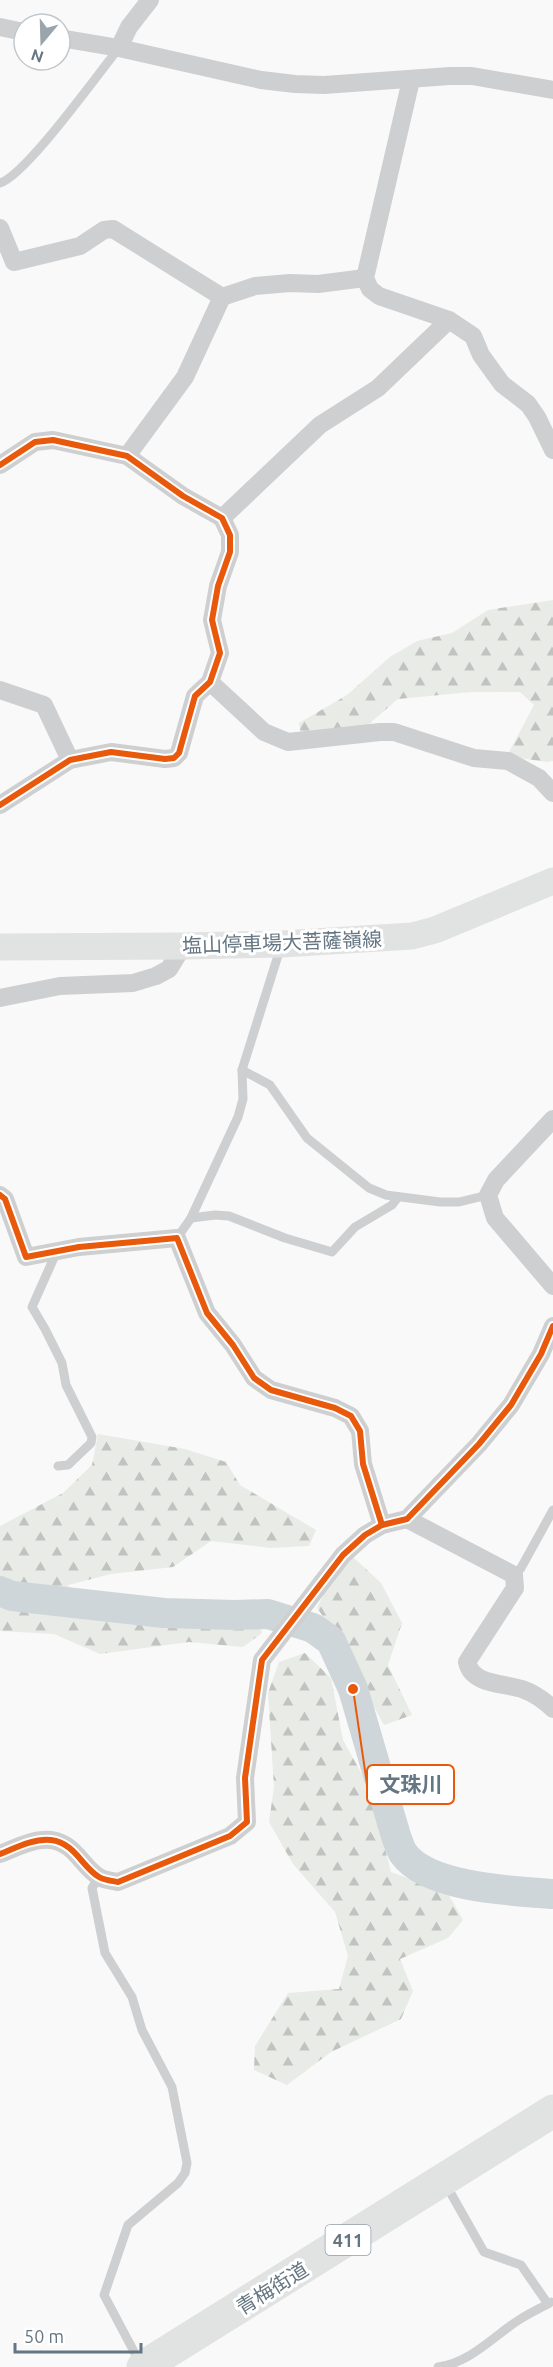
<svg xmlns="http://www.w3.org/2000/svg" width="553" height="2367" font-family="Ubuntu,'Noto Sans JP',sans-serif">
	<defs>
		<pattern id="forest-firs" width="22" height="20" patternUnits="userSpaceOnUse" patternTransform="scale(1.5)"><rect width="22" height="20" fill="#e8ebe6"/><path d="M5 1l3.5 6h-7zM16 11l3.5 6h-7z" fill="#c0c3c0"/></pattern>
	</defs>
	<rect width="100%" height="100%" fill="#f9f9f9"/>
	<g fill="url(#forest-firs)">
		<polygon points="553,600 553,761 547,762 507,756 534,705 520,692 471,692 398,699 357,734 301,735 299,723 347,695 390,657 417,641 452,633 488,610"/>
		<polygon points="98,1434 185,1449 226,1462 240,1485 316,1530 309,1546 271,1548 211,1541 173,1567 111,1574 68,1585 79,1613 156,1620 258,1623 262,1633 243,1647 189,1642 100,1654 54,1634 0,1631 0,1526 63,1493 92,1465"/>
		<polygon points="353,1557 381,1583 402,1623 388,1665 412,1715 384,1725 366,1693 353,1659 317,1608 329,1584"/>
		<polygon points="305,1653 331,1678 343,1740 368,1785 391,1872 447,1892 463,1920 448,1938 400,1959 413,1991 401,2019 331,2052 287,2085 254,2070 255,2046 288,1993 339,1989 348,1956 335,1912 293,1864 269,1822 274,1787 268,1693 279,1662"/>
	</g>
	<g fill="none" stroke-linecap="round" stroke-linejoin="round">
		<path stroke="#ced6d9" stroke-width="30" d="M0,1591L12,1596L164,1613L235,1615L268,1614L313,1628L331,1641L353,1689L396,1836C398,1841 400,1848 403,1853C427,1888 514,1891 553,1894"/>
		<g stroke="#cecfd0" stroke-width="9">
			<path d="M0,183C26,175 97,75 119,48"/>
			<polyline points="242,1070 270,1085 307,1138 369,1188 386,1195 440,1202 459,1202 488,1195"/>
			<polyline points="191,1218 215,1215 229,1216 285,1238 332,1252 355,1227 392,1205 398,1197"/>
			<polyline points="177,1238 191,1218 238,1117 243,1099 242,1070 281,946"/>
			<polyline points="57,1251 32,1307 45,1329 62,1363 66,1385 92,1437 91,1443 68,1465 58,1466"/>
			<polyline points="514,1575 521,1568 553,1510"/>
			<polyline points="99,1877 92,1888 105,1953 132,1997 142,2030 172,2087 187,2163 185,2173 178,2183 128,2225 104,2295 140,2363"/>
			<polyline points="445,2183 484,2252 521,2265 548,2304"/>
			<path d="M438,2367C471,2363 494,2335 522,2318C531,2312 541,2308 551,2302"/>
		</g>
		<g stroke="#cecfd0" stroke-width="18">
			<polyline points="0,27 24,32"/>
			<polyline points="60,38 119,48 261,80 295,84 324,85 450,76 472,76 553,90"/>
			<polyline points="119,48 129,27 150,0"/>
			<polyline points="411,80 365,278 370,289 379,296 449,320 473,336 481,355 502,384 528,404 537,417 553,450"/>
			<polyline points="0,228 14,262 80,246 104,230 113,229 222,297 255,286 290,283 318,284 365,278"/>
			<polyline points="127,456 185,377 222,297"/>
			<polyline points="0,465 35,442 53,440 127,456 183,496 222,518 230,535 230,552 218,586 212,620 220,653 210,682 195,696 179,753 174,758 165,759 111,752 70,760 0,805"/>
			<polyline points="222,518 320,425 378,388 449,320"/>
			<polyline points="210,682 264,732 288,742 380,732 394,732 474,758 508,761 539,778 553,793"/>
			<polyline points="0,690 44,705 70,760"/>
			<polyline points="0,998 60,986 133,983 156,976 169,969 183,946"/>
			<polyline points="553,1119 496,1180 488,1195 495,1218 553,1286"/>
			<polyline points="0,1195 5,1199 26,1257 79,1247 177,1238 207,1313 233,1345 254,1378 271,1390 335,1408 351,1416 360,1431 363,1464 382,1525"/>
			<path d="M407,1519L514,1575L515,1588L467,1662C472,1685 503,1683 522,1689C533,1693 545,1701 553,1709"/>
			<path d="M0,1854C15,1848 34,1838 51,1840C75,1843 82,1867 99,1877C104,1880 112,1881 118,1882L230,1836L247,1822L245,1778L262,1660L343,1555L365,1535L382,1525L407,1519L479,1444L511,1405L541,1354L553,1326"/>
		</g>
		<polyline stroke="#e1e2e2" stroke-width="27" points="0,947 183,946 282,944 412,936 435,930 553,881"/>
		<polyline stroke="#e1e2e2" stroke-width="33" points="143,2367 553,2111"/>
		<defs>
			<g id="cycleway">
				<polyline points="0,465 35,442 53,440 127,456 183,496 222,518 230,535 230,552 218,586 212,620 220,653 210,682 195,696 179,753 174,758 165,759 111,752 70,760 0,805"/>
				<polyline points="0,1195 5,1199 26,1257 79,1247 177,1238 207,1313 233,1345 254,1378 271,1390 335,1408 351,1416 360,1431 363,1464 382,1525"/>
				<path d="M0,1854C15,1848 34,1838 51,1840C75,1843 82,1867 99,1877C104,1880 112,1881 118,1882L230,1836L247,1822L245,1778L262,1660L343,1555L365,1535L382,1525L407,1519L479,1444L511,1405L541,1354L553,1326"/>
			</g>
		</defs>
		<use href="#cycleway" stroke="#fff" stroke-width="10"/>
		<use href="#cycleway" stroke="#e8590c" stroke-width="6"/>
	</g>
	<g text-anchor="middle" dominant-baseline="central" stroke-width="6" stroke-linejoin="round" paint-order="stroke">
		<rect fill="#fff" stroke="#939fa8" stroke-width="1.5" x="325.5" y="2225" width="45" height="30" rx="4.5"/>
		<g font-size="18" font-weight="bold" fill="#657683">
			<text x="348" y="2240">411</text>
		</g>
		<g font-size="20" fill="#657683" stroke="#fff">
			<text transform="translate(282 942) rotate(-2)">塩山停車場大菩薩嶺線</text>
			<text transform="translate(272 2288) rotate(-32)">青梅街道</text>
		</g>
	</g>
	<path fill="none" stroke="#e8590c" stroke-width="2" d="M353 1689L367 1784"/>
	<circle fill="#e8590c" stroke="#fff" stroke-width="2" cx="353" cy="1689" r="6"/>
	<rect fill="#fff" stroke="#e8590c" stroke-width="2" x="367" y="1765" width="87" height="39" rx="6"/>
	<g font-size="21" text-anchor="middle" font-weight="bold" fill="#657683">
		<text x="411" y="1792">文珠川</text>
	</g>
	<g transform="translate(42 42) rotate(199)"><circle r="28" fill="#ffffff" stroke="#c1c8cd" stroke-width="1.5"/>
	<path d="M0-4.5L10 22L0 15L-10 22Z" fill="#99a4ac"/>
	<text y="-9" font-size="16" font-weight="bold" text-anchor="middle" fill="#657683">N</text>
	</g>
	<path d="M15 2343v9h126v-9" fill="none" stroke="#657683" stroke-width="3"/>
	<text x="24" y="2343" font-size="18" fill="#657683" stroke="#ffffff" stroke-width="4.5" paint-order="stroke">50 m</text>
</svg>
